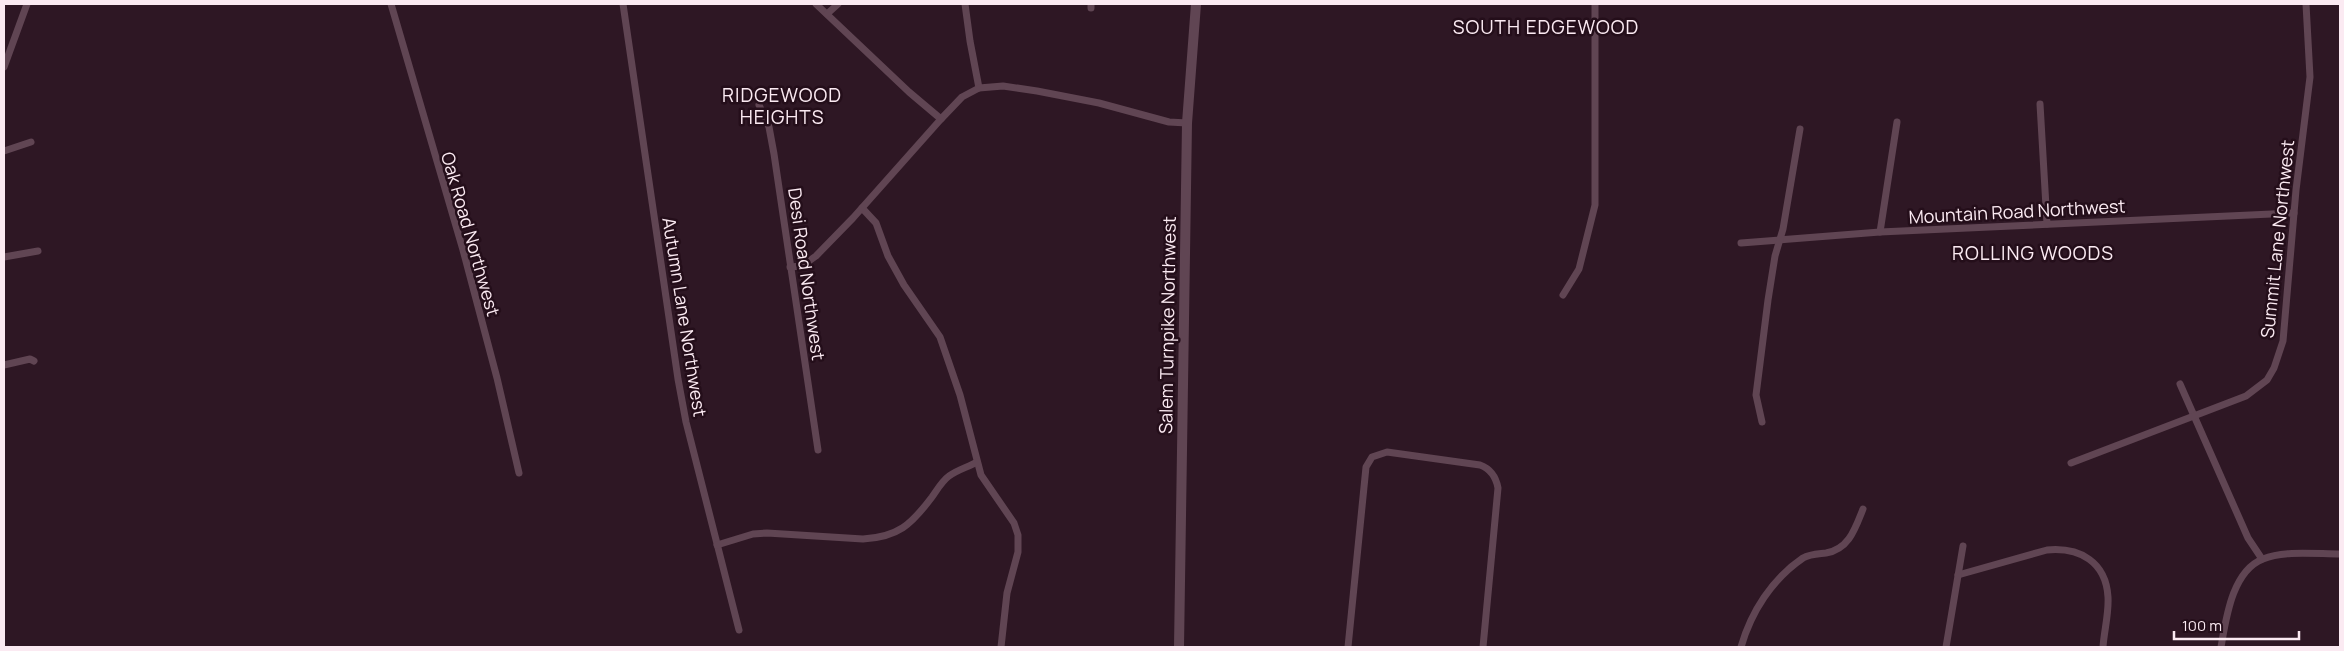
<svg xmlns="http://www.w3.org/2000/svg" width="2344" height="651" font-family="Manrope,sans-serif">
	<rect width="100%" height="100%" fill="#2e1724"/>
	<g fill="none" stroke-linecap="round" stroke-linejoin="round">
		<g stroke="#604553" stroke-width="7">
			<polyline points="391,4 463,250 497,378 519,473"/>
			<polyline points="623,4 678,379 686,422 739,630"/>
			<polyline points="816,4 909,92 941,119"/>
			<polyline points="965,4 970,41 979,88"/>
			<polyline points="1091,4 1091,8"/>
			<polyline points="827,14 838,4"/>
			<polyline points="4,67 27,4"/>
			<polyline points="2040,104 2047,224"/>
			<polyline points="759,105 769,127 774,154 818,450"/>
			<polyline points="4,151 31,142"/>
			<polyline points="862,208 876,223 888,256 904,285 940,337 960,395 981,475 1014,523 1018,535 1018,552 1007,593 1001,647"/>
			<polyline points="1880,232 1897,122"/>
			<polyline points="1741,243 1880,232 2294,213"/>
			<polyline points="4,257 38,251"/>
			<polyline points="790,267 802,266 816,256 853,218 941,119 962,97 979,88 1003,86 1037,91 1099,103 1169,122 1187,123"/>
			<polyline points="1563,295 1579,269 1595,205 1595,4"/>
			<polyline points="4,365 30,359 34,361"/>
			<polyline points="2180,384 2248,538 2262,559"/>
			<polyline points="1762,422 1756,395 1768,300 1775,256 1783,229 1800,129"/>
			<polyline points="2071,463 2246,396 2267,380 2274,368 2283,341 2296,190 2310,77 2306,4"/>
			<path d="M717,545L753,534L767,533L863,539C898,537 911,525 932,497C937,490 942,481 949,476C957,470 968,467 977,462"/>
			<path d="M1958,575L2047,550C2080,547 2106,562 2108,597C2109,614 2104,631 2103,647"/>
			<path d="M1348,647L1366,467L1372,457L1387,452L1480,465C1491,469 1496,477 1498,488L1483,647"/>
			<path d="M1741,647C1751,612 1772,579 1803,558C1810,554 1818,554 1826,553C1849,549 1855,529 1863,509"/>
			<polyline points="1946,647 1963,546"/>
			<path d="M2221,647C2226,619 2232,571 2263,559C2285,550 2316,554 2340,554"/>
		</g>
		<polyline stroke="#604553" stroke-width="10" points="1179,647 1187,123 1196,4"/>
	</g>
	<g text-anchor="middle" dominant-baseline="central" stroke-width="5" stroke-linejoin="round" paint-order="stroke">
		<g font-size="18" fill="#fbeaf2" stroke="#240e1a">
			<text transform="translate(2017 211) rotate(-3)">Mountain Road Northwest</text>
			<text transform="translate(471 234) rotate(74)">Oak Road Northwest</text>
			<text transform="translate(2277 239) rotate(-84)">Summit Lane Northwest</text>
			<text transform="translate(807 274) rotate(82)">Desi Road Northwest</text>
			<text transform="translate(685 317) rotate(81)">Autumn Lane Northwest</text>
			<text transform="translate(1167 325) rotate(-89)">Salem Turnpike Northwest</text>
		</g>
		<g font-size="19" letter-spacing="1" fill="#fbeaf2" stroke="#240e1a">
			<text x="1546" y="27">SOUTH EDGEWOOD</text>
			<text x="782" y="95">RIDGEWOOD<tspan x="782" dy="22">HEIGHTS</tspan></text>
			<text x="2033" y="253">ROLLING WOODS</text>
		</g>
	</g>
	<rect width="2344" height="651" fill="none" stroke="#fbeaf2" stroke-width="10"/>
	<path d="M2174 631v8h125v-8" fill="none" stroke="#fbeaf2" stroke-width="2.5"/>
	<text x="2182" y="631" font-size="15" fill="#fbeaf2" stroke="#240e1a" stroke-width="4" paint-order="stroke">100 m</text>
</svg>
